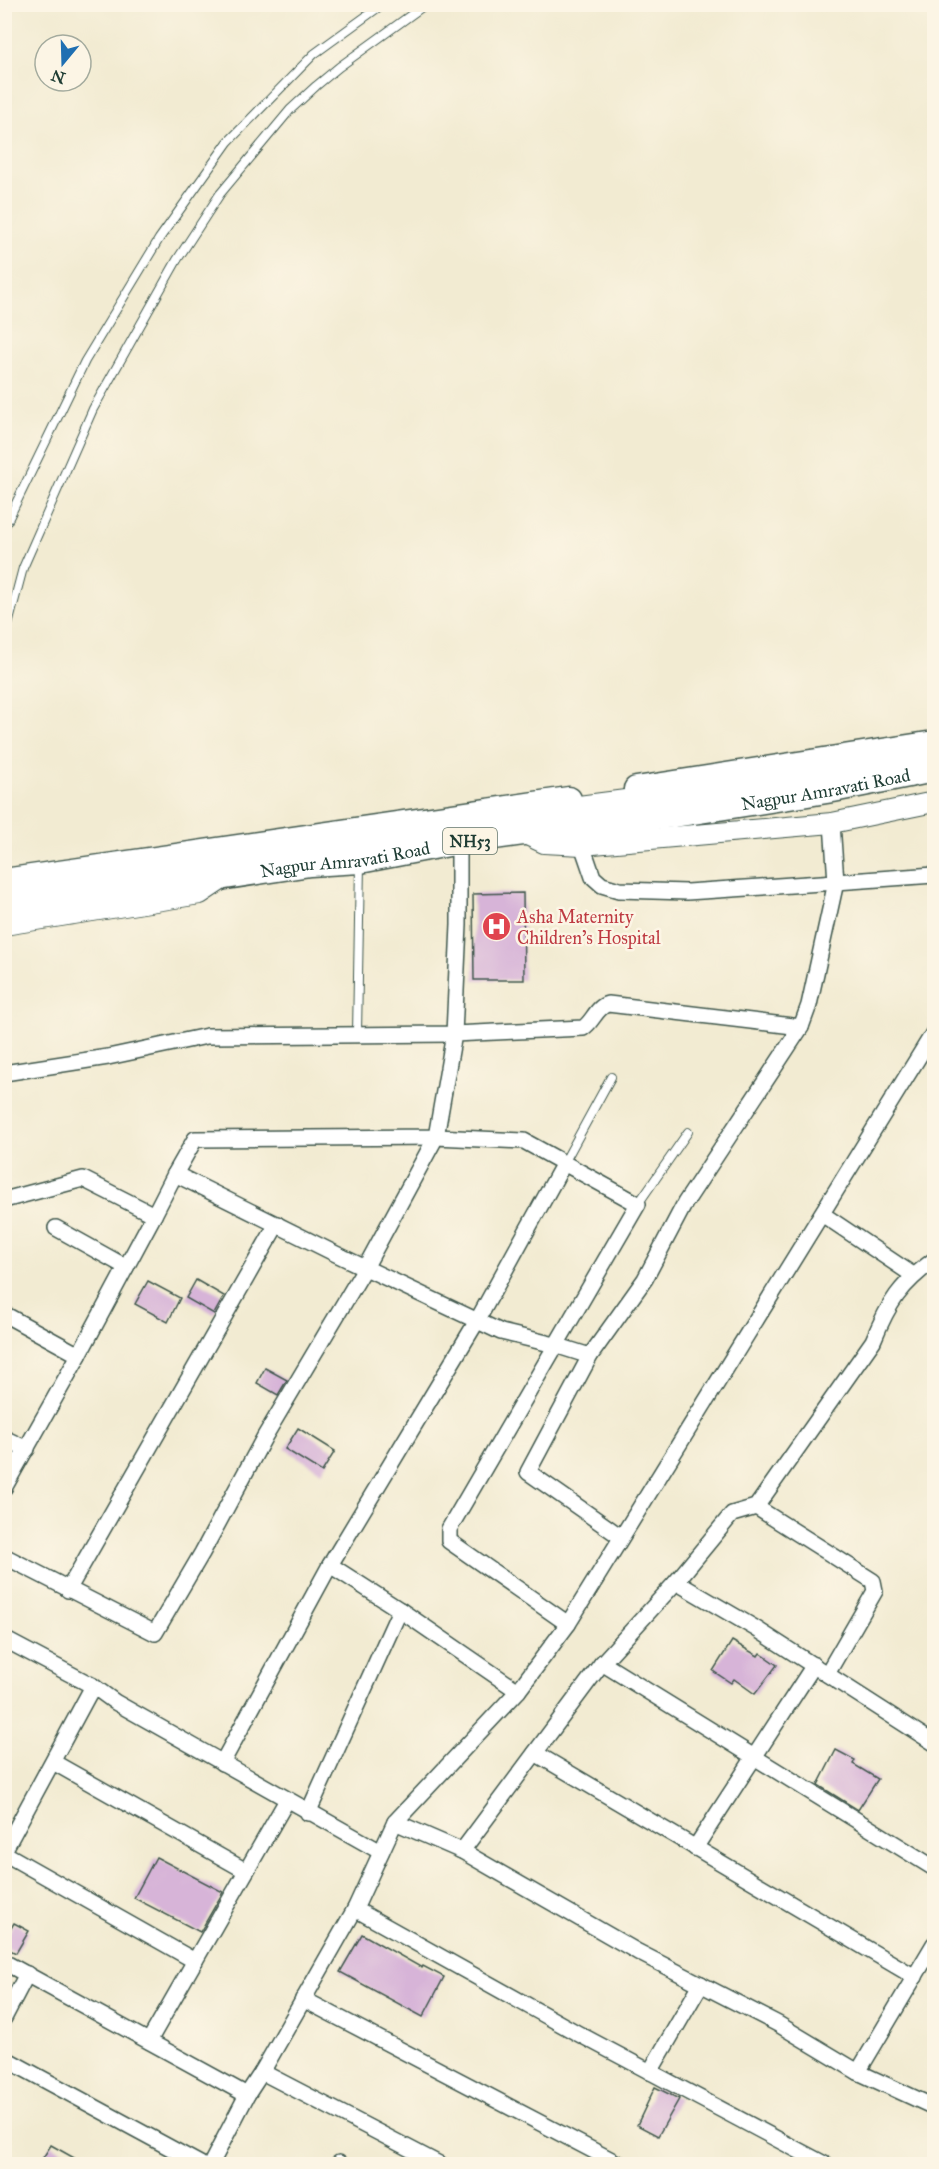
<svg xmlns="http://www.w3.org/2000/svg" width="939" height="2169" font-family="'IM FELL Great Primer',serif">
	<rect width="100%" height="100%" fill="#fcf5e5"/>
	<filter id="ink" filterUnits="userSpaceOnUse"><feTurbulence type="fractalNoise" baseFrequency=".0167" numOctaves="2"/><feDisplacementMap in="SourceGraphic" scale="12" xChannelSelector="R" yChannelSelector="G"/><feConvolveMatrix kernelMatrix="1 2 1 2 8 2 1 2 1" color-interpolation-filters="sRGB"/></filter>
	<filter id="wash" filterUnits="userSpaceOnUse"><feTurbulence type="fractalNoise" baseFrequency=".008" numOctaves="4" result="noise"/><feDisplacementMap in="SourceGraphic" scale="24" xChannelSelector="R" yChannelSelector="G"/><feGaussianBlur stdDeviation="1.35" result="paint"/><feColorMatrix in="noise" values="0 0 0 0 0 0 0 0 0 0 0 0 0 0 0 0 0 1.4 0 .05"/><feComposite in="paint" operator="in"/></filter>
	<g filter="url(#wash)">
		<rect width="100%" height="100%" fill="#f2ebd2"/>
		<g id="blocks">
			<g fill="#d7b4d8">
				<polygon points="523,893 524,980 474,980 473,894"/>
				<polygon points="196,1280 224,1296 214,1314 186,1298"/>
				<polygon points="148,1281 180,1298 168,1322 135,1304"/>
				<polygon points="265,1368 287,1380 278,1395 257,1383"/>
				<polygon points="298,1428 335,1451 322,1472 285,1449"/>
				<polygon points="732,1641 758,1656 760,1653 777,1665 755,1694 734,1679 731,1683 713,1671"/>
				<polygon points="836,1750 855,1760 853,1764 878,1779 858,1810 818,1785"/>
				<polygon points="156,1857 223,1892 200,1932 134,1898"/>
				<polygon points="14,1923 29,1931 16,1953 4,1947 4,1940"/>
				<polygon points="362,1934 422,1968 423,1966 444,1977 423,2017 340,1972"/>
				<polygon points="655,2087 679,2099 658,2136 637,2125"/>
				<polygon points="51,2145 85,2164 39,2164"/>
			</g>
		</g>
	</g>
	<g filter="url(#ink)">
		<use href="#blocks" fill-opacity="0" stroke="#3f574c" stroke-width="1.5"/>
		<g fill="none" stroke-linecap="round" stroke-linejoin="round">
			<defs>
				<g id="service">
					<polyline points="4,528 85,361 159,239 228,142 314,54 383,4"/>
					<polyline points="4,640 23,568 93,409 177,260 220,194 290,110 316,86 339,67 426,4"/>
					<polyline points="357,1033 360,864"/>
					<polyline points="564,1163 611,1077"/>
					<polyline points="638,1204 688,1132"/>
				</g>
				<g id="minor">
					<polyline points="832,823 836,882 934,875"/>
					<polyline points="582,845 593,877 602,885 619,890 687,892 836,882 809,1005 801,1027 685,1203 645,1279 590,1356 528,1472 621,1537"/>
					<polyline points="4,1073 108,1057 207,1036 454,1034 459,925 459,842"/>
					<path d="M175,1174L195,1139L436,1137L454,1034L583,1028C593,1022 596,1007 608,1004L801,1027"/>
					<polyline points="4,1200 83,1179 154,1215 175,1174 336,1254 501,1332 555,1345 590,1356"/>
					<polyline points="822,1214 913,1275"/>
					<polyline points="56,1228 126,1267"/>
					<polyline points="4,1314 79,1355 4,1488"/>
					<polyline points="79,1355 154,1215"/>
					<polyline points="4,1438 27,1449"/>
					<polyline points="756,1507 873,1581 875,1591 827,1674"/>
					<polyline points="4,1556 155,1633 202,1553 265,1436 365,1268 436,1137 524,1141 638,1204 449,1529 449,1541 568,1624"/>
					<polyline points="676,1582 755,1628 934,1743"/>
					<polyline points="68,1590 277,1224"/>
					<polyline points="4,1639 93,1686 115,1702 381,1852"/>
					<polyline points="602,1663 934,1868"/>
					<polyline points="518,1691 400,1610 330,1565 477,1321 564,1163"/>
					<polyline points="535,1753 915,1977"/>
					<polyline points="53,1762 246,1871"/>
					<polyline points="222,1763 330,1565"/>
					<polyline points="308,1813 400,1610"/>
					<polyline points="395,1822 462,1851 638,1952 778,2024 858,2072 934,1944"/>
					<polyline points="695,1848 814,1665"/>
					<polyline points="4,1851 93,1686"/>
					<path d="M462,1851L602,1663L676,1582L732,1514L756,1507L873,1341C889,1302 900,1285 934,1260"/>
					<polyline points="4,1853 195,1961"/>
					<polyline points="355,1909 577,2033 824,2164"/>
					<polyline points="4,1962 247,2095"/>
					<polyline points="303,1999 619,2164"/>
					<polyline points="4,2018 27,1974"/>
					<polyline points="149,2041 287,1800"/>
					<polyline points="4,2058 200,2164"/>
					<polyline points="262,2072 439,2164"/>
					<polyline points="650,2072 701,1984"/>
					<polyline points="858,2072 934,2107"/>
					<polyline points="211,2164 247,2095 262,2072 355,1909 395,1822 518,1691 568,1624 934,1032"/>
					<polyline points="338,2164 339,2163"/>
				</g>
				<g id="tertiary">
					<polyline points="523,833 544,843 582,845 832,823 934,802"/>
					<polyline points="4,925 200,894 224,878"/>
				</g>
				<g id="primary">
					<polyline points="636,789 934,743"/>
					<polyline points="4,881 569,799"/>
					<path id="s1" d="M4,911L310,864L360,861L459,842L574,826L674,815L833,790L934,770"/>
				</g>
				<polyline id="trunk" points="4,893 107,881 308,849 358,846 579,809 728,790 934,757"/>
			</defs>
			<use href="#service" stroke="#3f574c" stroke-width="10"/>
			<use href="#minor" stroke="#3f574c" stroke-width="18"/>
			<use href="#tertiary" stroke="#3f574c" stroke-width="22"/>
			<use href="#primary" stroke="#3f574c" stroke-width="27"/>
			<use href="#trunk" stroke="#3f574c" stroke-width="28"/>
			<use href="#service" stroke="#fff" stroke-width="8"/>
			<use href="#minor" stroke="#fff" stroke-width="15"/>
			<use href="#tertiary" stroke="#fff" stroke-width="20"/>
			<use href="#primary" stroke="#fff" stroke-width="24"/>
			<use href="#trunk" stroke="#fff" stroke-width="26"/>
		</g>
	</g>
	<defs>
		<symbol id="hospital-disc" viewBox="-11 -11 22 22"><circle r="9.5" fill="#e0444e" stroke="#fcf5e5"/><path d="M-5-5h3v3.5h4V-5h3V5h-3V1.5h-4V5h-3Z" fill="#fff"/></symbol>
	</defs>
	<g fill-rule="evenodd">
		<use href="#hospital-disc" x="480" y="910" width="33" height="33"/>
	</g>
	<g text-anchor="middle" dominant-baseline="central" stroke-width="5" stroke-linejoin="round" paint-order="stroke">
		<rect fill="#fcf5e5" stroke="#617469" stroke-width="1.5" x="443" y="828" width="54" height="26" rx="4.5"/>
		<g font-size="16" font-weight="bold" fill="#1f3d34">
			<text x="470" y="841">NH53</text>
		</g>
		<g font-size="18" fill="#1f3d34" stroke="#fcf5e5">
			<text stroke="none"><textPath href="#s1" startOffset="831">Nagpur Amravati Road</textPath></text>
			<text stroke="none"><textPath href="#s1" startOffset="345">Nagpur Amravati Road</textPath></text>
		</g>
		<g font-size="18" fill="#be3a42" stroke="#fcf5e5" text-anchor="start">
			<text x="517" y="917">Asha Maternity<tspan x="517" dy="21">Children's Hospital</tspan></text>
		</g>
	</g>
	<rect width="939" height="2169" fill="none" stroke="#fcf5e5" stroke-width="24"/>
	<g transform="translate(63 63) rotate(199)"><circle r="28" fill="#fcf5e5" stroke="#a4ab9e" stroke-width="1.5"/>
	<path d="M0-4.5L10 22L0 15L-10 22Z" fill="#1f6fb2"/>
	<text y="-9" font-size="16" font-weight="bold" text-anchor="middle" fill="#1f3d34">N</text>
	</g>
</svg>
